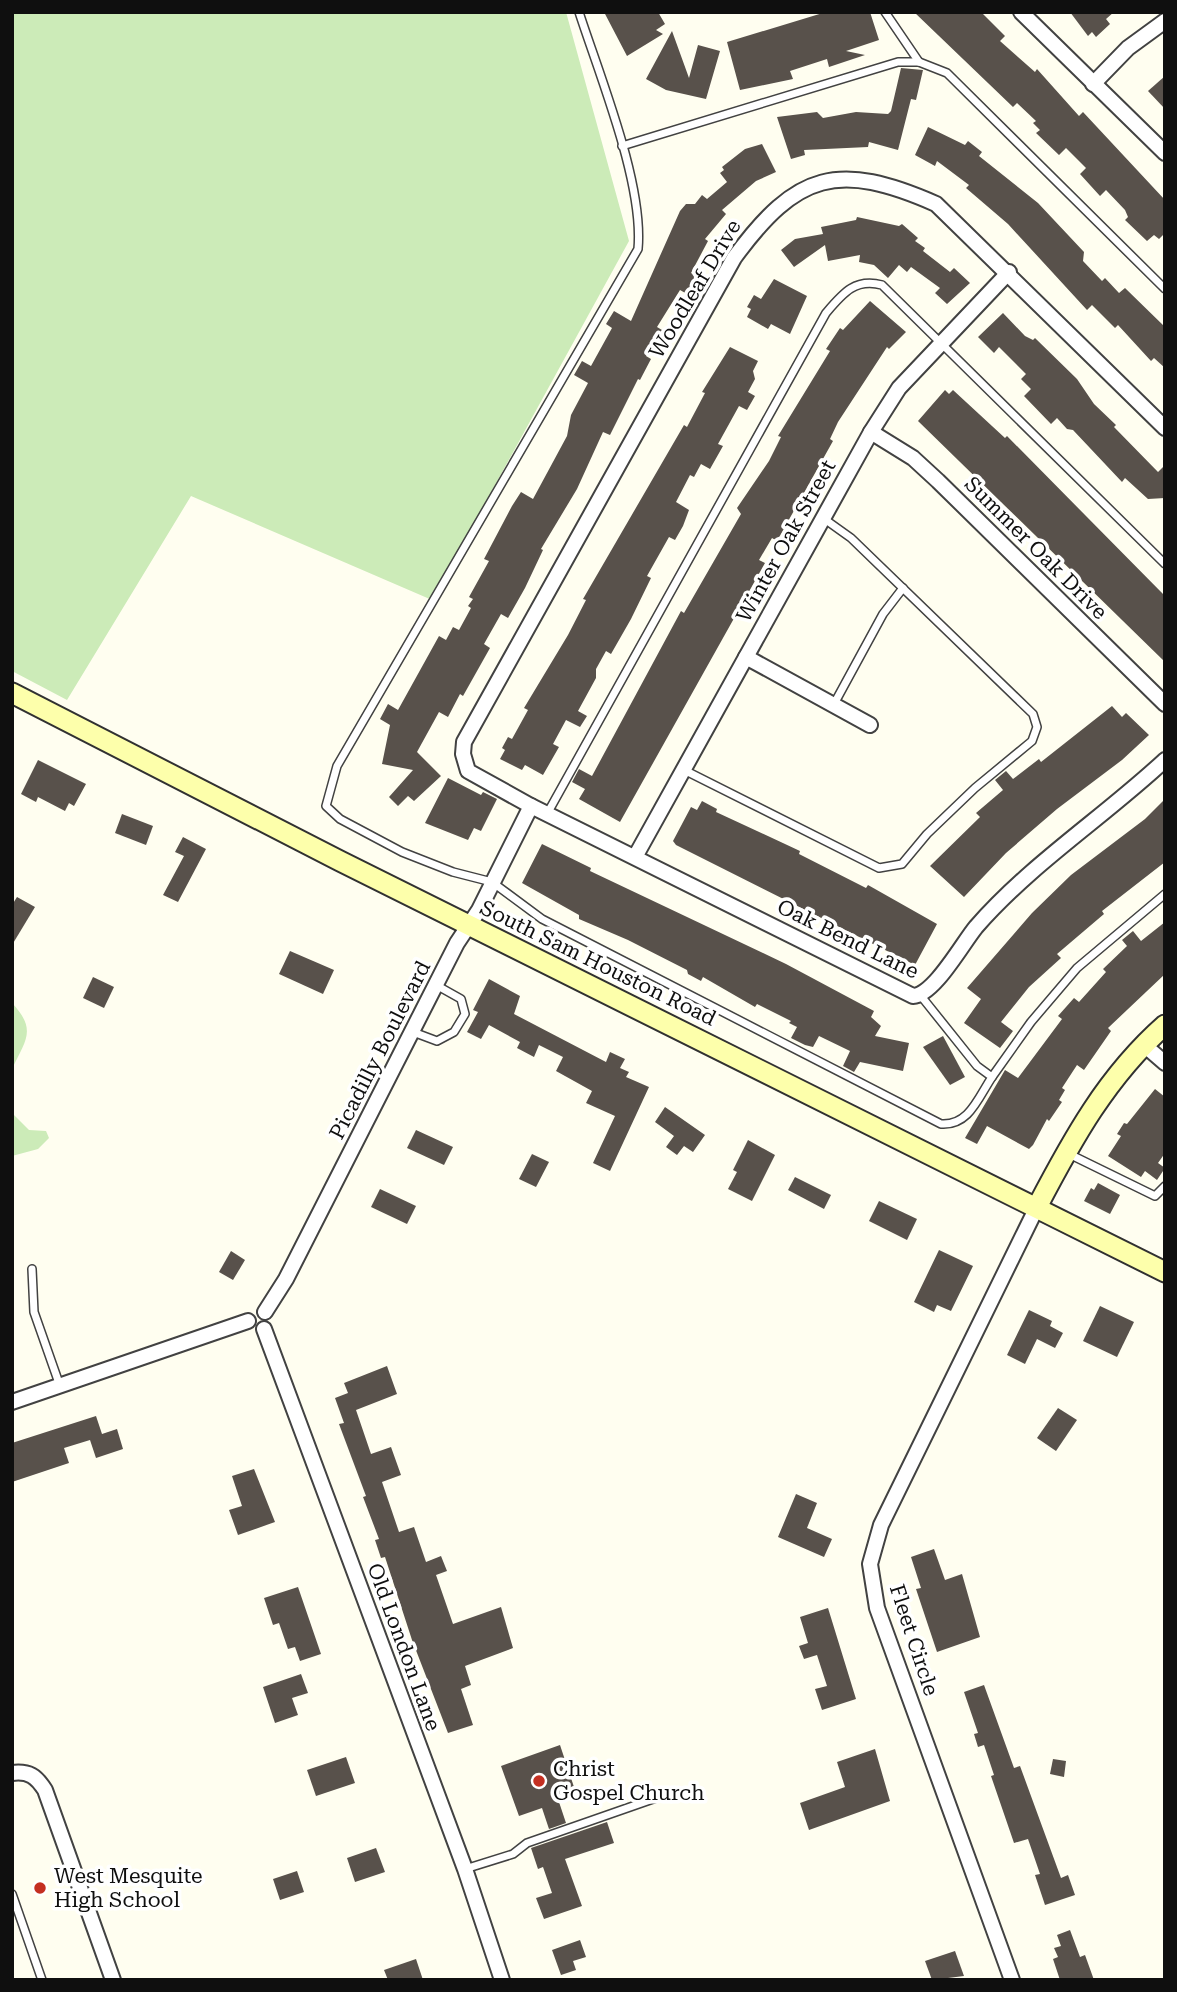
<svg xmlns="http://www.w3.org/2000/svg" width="1177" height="1992" font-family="'Roboto Serif',serif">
	<rect width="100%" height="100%" fill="#fffef0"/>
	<g fill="#ccebb8">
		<polygon points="12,12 566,12 629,241 432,600 191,496 67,700 12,671"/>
		<path d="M12,1003C37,1030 26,1039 12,1069Z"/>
		<polygon points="12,1113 29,1130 46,1131 49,1138 38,1149 12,1156"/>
	</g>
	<g fill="#58514b">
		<polygon points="604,12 658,12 665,24 656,30 663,34 627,56"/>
		<polygon points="826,12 870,12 879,40 846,51 865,55 829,67 827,59 790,71 793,79 740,90 727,42"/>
		<polygon points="914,12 981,12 1005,36 1000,41 1035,72 1037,69 1079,116 1083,112 1165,200 1165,233 1159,239 1154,235 1147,241 1125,220 1128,217 1125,210 1106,190 1100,196 1080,174 1086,168 1066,148 1059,155 1036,133 1040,130 1033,123 1036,121 1017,103 1013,107"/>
		<polygon points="1070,12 1114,12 1106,19 1110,24 1096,37 1092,32 1088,36"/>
		<polygon points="672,31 689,78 698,45 720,51 706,99 666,90 646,79"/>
		<polygon points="901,68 923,70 916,100 911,99 898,150 869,142 868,147 804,150 805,155 791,159 777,117 817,112 823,118 856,112 888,114 891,111"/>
		<polygon points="1165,76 1165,109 1148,91"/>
		<polygon points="928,127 965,145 968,141 982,152 979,156 1038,203 1084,252 1083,261 1102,281 1105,278 1119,293 1125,288 1165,327 1165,368 1154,358 1151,361 1118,325 1115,328 1092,305 1087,310 1008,224 966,188 969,185 937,161 935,166 915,155"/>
		<polygon points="762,144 776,172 756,181 722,210 726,214 705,239 708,241 691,273 697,277 687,294 680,290 657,327 662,330 646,356 651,359 640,380 638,379 610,435 603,432 577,489 541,549 543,550 525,588 508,618 501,614 484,644 490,648 463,696 460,694 448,717 439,712 417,752 441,776 414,801 408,796 398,806 389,797 413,770 382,764 390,725 380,719 388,704 398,710 439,636 446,640 453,627 459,630 471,608 468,606 473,599 469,597 489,561 484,559 512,506 521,492 533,499 567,436 571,415 588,383 574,375 582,361 591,366 612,328 606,324 614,311 631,321 680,211 686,204 695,204 702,195 707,199 727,182 720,173 724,170 722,167 745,149"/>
		<polygon points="857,217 899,226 902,224 918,238 915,241 925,248 923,251 950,272 954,268 970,283 947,304 935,293 940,288 911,267 907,272 899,265 888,278 874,265 859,262 860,255 828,261 825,245 794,267 781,250 795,239 823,234 821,227 856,220"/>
		<polygon points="774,279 807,296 790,334 771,324 768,329 747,317 751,309 747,307 754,295 761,299"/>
		<polygon points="870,301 906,332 889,349 887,347 838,422 830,439 833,441 777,541 772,538 759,560 765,563 620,822 579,799 585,789 572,782 579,769 592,776 681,611 684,613 741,514 737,508 769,461 781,437 778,436 830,351 826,349 840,328 843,330"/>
		<polygon points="1003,313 1025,336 1033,340 1035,338 1077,379 1094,404 1116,425 1114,427 1158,472 1165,465 1165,498 1148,499 1125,478 1122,482 1073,430 1067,429 1057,418 1051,424 1024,396 1031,389 1021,379 1026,374 999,347 994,353 978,337"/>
		<polygon points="730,347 758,361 753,371 755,379 748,392 755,396 747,410 739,406 718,444 723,446 710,469 701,464 694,477 690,475 676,502 689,510 683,526 675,540 669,537 647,576 651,578 631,619 611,654 606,651 596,669 596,678 578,711 587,716 580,727 566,720 553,744 559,747 543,775 525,765 522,770 500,759 505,750 502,748 508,737 512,739 528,710 524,708 568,635 586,600 583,599 684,425 687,427 705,393 702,392"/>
		<polygon points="945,390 949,394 953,390 1005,438 1007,436 1165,596 1165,662 918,421"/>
		<polygon points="1112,706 1122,717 1126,713 1149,735 1122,760 1057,809 1006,853 964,897 930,866 980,817 976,813 1003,790 995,780 1006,771 1013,779 1039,759 1041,762"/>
		<polygon points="38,760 86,784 74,806 69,803 65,811 38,797 36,802 21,794"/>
		<polygon points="448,778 481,795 483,792 497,799 481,831 474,828 468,840 425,823"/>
		<polygon points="1165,799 1165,862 1102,911 1104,914 1057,954 1061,958 1029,987 1001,1022 1013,1031 1000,1048 964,1023 981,999 967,988 1032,913 1071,875 1145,819"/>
		<polygon points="702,801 717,809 716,812 800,851 799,854 866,888 868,885 937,924 915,965 676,845 673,841 691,807 697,810"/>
		<polygon points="122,814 153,826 146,845 115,833"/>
		<polygon points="183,837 206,849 178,902 163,895 184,856 175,852"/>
		<polygon points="542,844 591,868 590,871 786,964 874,1011 871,1017 881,1026 875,1036 909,1043 903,1071 860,1062 854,1072 843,1066 850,1051 819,1036 813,1047 805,1045 791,1038 797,1027 789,1023 791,1021 757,1004 755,1007 703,977 701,981 688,974 687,970 628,940 579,919 579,915 522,883"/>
		<polygon points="17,897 35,907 12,945 12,905"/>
		<polygon points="1165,922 1165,974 1108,1028 1111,1031 1084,1070 1077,1065 1062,1088 1065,1090 1059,1100 1062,1102 1049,1121 1047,1119 1033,1145 1029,1149 987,1126 977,1144 965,1138 1005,1070 1018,1078 1062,1019 1058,1016 1074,998 1079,1002 1106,972 1103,969 1127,946 1122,940 1133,931 1141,941"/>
		<polygon points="290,951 334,970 323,994 279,974"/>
		<polygon points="93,977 114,987 104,1008 83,998"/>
		<polygon points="489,979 520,996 514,1014 606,1062 610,1052 625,1059 620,1068 629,1072 626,1077 649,1087 610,1171 593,1163 615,1116 586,1103 592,1091 556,1071 563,1057 539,1045 534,1057 517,1048 520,1042 489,1025 481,1039 467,1032 478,1012 473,1010"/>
		<polygon points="943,1036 965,1077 950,1085 923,1047"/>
		<polygon points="1155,1089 1165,1097 1165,1153 1158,1163 1165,1168 1157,1180 1145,1171 1141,1177 1108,1156 1121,1136 1117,1134 1124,1123 1127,1124"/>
		<polygon points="665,1107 705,1135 693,1152 684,1146 677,1155 666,1147 674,1136 655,1122"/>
		<polygon points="416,1130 453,1147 444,1165 407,1148"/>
		<polygon points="748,1140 775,1155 752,1201 728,1189 737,1172 733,1170"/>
		<polygon points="532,1154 549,1162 536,1187 519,1179"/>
		<polygon points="795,1177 831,1195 824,1209 788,1190"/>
		<polygon points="1098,1183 1120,1195 1110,1214 1084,1201 1091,1188 1094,1190"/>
		<polygon points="380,1189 416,1206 407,1224 371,1207"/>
		<polygon points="879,1201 917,1219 907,1240 869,1221"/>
		<polygon points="939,1250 973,1266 951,1311 937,1305 934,1312 914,1302"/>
		<polygon points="231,1251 245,1260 233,1280 219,1272"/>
		<polygon points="1100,1306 1134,1322 1117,1357 1083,1341"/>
		<polygon points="1029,1310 1052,1321 1050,1326 1063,1333 1055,1348 1037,1339 1025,1364 1007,1355"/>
		<polygon points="387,1366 397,1394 356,1410 371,1454 391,1447 401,1475 382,1482 399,1532 414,1527 426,1562 441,1556 447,1571 436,1575 453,1624 501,1607 513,1648 465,1666 471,1685 461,1689 473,1725 448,1733 412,1640 385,1557 381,1558 375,1540 379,1539 363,1497 366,1496 339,1424 344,1423 335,1398 348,1393 344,1383"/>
		<polygon points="1058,1408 1077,1420 1056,1451 1037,1438"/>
		<polygon points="96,1416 102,1434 117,1429 123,1449 96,1458 90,1440 64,1448 69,1463 12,1482 12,1443"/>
		<polygon points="254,1469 275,1522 238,1535 229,1510 242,1506 232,1476"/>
		<polygon points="796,1494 817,1503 807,1528 832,1539 824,1557 778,1537"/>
		<polygon points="934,1549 945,1580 962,1574 980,1637 937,1652 916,1589 921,1588 911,1557"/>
		<polygon points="298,1587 321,1654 300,1661 295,1647 288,1649 279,1623 273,1625 264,1598"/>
		<polygon points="828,1608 856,1699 822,1710 815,1689 827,1686 817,1655 804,1659 799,1646 808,1643 800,1617"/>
		<polygon points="301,1674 308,1693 292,1698 298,1715 275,1723 263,1687"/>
		<polygon points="984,1685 1014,1768 1020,1766 1061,1878 1068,1875 1075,1895 1045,1905 1035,1875 1040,1874 1028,1839 1014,1843 991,1776 994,1775 984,1745 978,1747 974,1734 978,1733 964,1692"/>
		<polygon points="560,1745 577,1796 559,1802 566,1823 549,1829 542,1808 519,1816 501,1766"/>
		<polygon points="875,1749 890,1801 809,1830 800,1803 845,1787 837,1762"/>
		<polygon points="346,1757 355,1783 316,1796 307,1770"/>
		<polygon points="1053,1759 1066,1761 1064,1777 1050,1774"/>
		<polygon points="607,1822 614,1843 565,1859 582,1906 544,1919 536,1898 552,1893 543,1867 538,1869 531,1848"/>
		<polygon points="376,1848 385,1872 355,1882 347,1858"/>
		<polygon points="297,1871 304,1892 280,1900 273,1879"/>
		<polygon points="1070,1930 1080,1957 1085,1955 1094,1980 1060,1980 1053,1959 1058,1957 1054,1948 1061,1946 1057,1935"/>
		<polygon points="580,1940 586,1957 573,1961 576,1970 561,1975 552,1950"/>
		<polygon points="955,1951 964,1976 932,1980 925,1961"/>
		<polygon points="416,1959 423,1980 388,1980 384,1970"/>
	</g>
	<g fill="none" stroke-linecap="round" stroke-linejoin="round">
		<defs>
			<g id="lane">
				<path d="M579,12C600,77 644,184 638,249L337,766L326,806L340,819L402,852L453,872L492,882L542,919L941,1124C969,1126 978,1098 992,1077L977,1066L921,996"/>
				<polyline points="885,12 919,62"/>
				<polyline points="622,146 898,62 919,62 947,73 1165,289"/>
				<polyline points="834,704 883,614 903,588"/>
				<polyline points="684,770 879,868 902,864 927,834 975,788 1032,741 1037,727 1033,714 851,538 823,518"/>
				<path d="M547,814L826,313C843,293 855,278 882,285L1165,564"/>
				<polyline points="413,1032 437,1041 454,1032 465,1014 461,999 436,985"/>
				<polyline points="992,1077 1031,1022 1077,968 1165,894"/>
				<polyline points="1067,1153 1155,1196 1165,1186"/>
				<polyline points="32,1269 34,1312 60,1386"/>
				<polyline points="465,1869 513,1854 527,1843 676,1791"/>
				<polyline points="12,1894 42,1980"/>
			</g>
			<g id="street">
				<polyline points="1021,12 1165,153"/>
				<polyline points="1093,84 1128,48 1165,21"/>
				<path d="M1165,428L936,204C838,161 797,172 734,258L464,742L463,754L468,771L531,806L913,996C934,995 962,944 976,927C1032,863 1104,817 1165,760"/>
				<polyline points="871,432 913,458 938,481 1165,704"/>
				<polyline points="746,657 870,725"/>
				<polyline points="635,857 871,432 899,388 1009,272"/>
				<polyline points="1143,1044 1165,1063"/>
				<polyline points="265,1312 286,1279 457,943 479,910 531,806"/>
				<polyline points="264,1329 465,1869 502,1980"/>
				<polyline points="12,1402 248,1321"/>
				<path d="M12,1773C29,1771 36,1776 45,1790L113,1980"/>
				<polyline points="1012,1980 877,1608 870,1564 881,1525 1037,1207"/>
			</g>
			<g id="secondary">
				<polyline points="12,693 340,861 1165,1272"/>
				<path d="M1037,1207C1072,1140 1107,1076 1165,1025"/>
			</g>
		</defs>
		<use href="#lane" stroke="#424242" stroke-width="10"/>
		<use href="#street" stroke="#424242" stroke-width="18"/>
		<use href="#secondary" stroke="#313131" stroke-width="23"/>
		<use href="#lane" stroke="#fff" stroke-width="7"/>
		<use href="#street" stroke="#fff" stroke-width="14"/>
		<use href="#secondary" stroke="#fdffab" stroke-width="19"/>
	</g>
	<g fill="#c42f21" stroke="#fff" stroke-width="2.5">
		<circle cx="539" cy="1781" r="7"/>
		<circle cx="40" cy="1888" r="7"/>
	</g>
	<g text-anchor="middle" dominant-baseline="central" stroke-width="7" stroke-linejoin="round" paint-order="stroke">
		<g font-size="21" fill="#0f0f0f" stroke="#fff">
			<text transform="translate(695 289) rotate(-59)">Woodleaf Drive</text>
			<text transform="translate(786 541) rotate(-61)">Winter Oak Street</text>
			<text transform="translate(1036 548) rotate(45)">Summer Oak Drive</text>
			<text transform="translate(848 939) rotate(26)">Oak Bend Lane</text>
			<text transform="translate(598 963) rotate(26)">South Sam Houston Road</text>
			<text transform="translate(380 1050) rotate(-63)">Picadilly Boulevard</text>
			<text transform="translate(914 1640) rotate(72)">Fleet Circle</text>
			<text transform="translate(404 1647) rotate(70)">Old London Lane</text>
		</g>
		<g font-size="21" fill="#0f0f0f" stroke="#fff" text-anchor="start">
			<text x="553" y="1769">Christ<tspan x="553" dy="24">Gospel Church</tspan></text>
			<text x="54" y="1876">West Mesquite<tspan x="54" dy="24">High School</tspan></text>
		</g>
	</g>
	<rect width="1177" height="1992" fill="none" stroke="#0f0f0f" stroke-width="28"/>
</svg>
